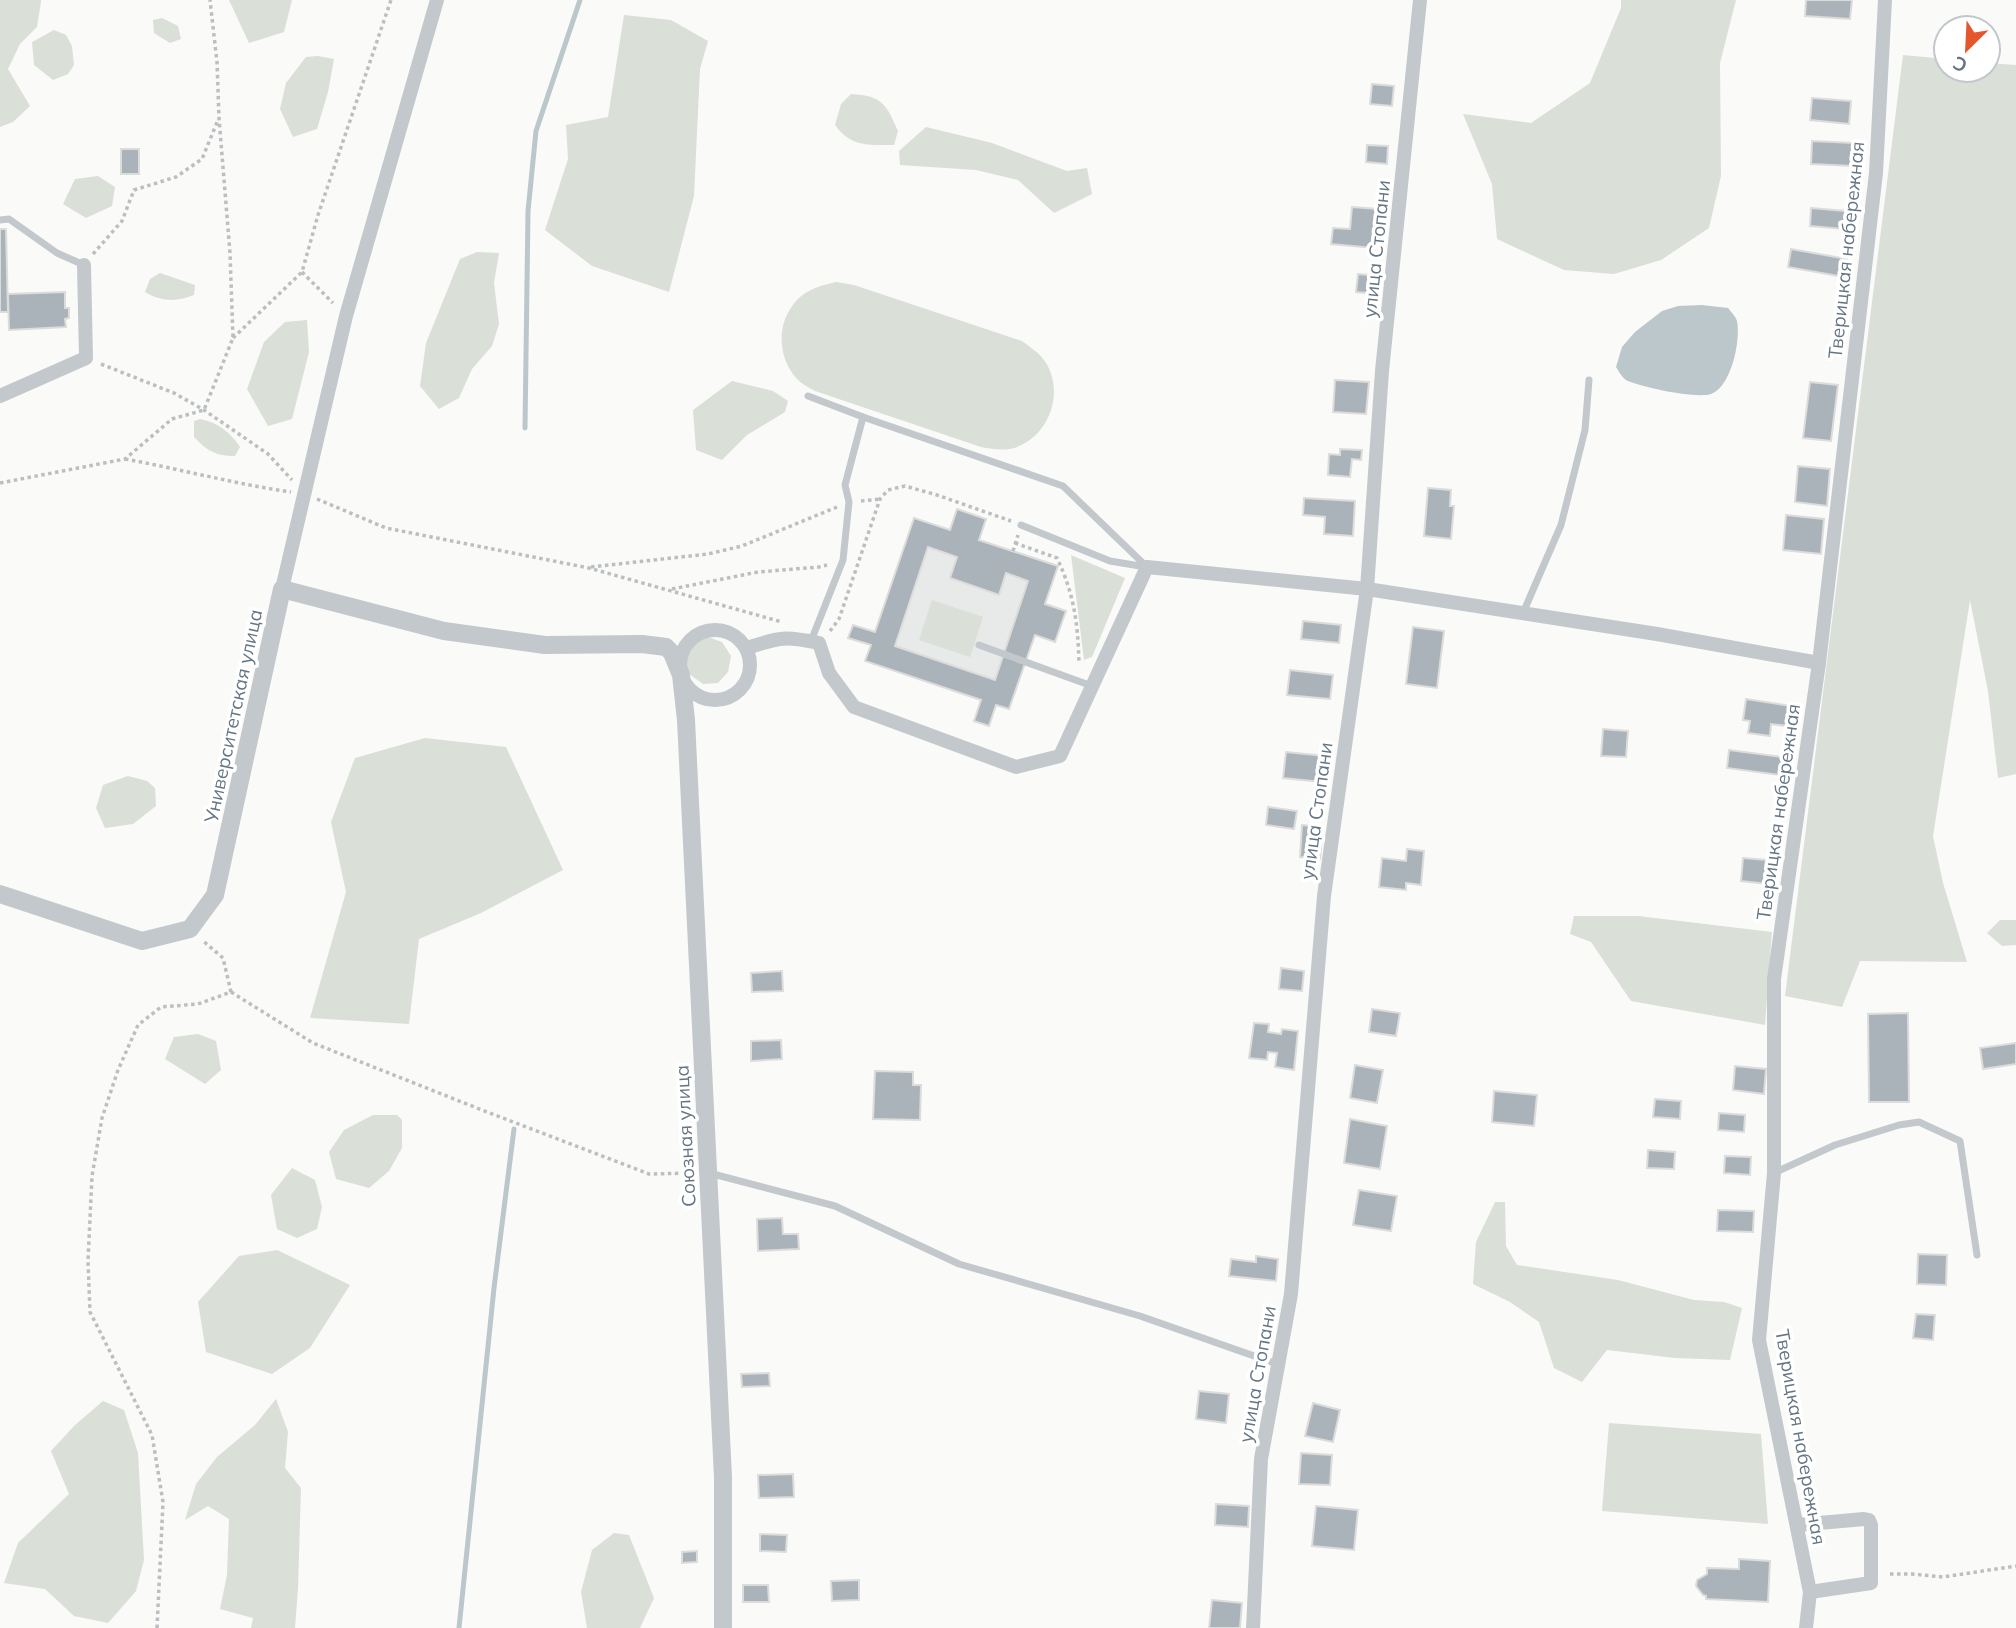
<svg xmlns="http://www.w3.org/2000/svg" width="2016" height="1628" font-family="Mulish,sans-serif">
	<rect width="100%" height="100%" fill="#fafaf8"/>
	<polygon fill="#e8e9e9" points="957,509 986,519 980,540 1058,566 1045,603 1066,611 1055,642 1034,635 1009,709 996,705 989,726 974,721 980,700 865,661 870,645 848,638 853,625 875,631 914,518 949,529"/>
	<g fill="#dadfd7">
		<polygon points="0,0 41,0 41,2 37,27 20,44 8,69 30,106 13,122 0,127"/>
		<polygon points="229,0 292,0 284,32 249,43"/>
		<polygon points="1621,0 1736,0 1720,63 1721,176 1709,228 1661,260 1614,274 1564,270 1497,239 1492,184 1463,114 1531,123 1590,83 1621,8"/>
		<polygon points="624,15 671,20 708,41 700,69 694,196 669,292 592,266 545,230 568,159 566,125 608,117"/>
		<polygon points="162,18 178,26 181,39 170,43 154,33 153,20"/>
		<polygon points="54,30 66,35 72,46 74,65 68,74 53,80 34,65 32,42"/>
		<polygon points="1903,55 1946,59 1946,70 1988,70 1988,63 2016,65 2016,774 1998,778 1988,691 1970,600 1933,836 1943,883 1967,962 1860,961 1842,1007 1785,996"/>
		<polygon points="318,56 334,59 328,92 317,129 293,137 280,109 286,83 306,57"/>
		<path d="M851,94C883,96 886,104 898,131L894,145C868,145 851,147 835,125L841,104Z"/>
		<polygon points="926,127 992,143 1067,171 1087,168 1092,194 1054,213 1018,180 976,170 900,165 899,151"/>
		<polygon points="98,176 115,187 112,206 86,218 63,204 75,179"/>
		<polygon points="477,252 499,253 494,283 499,324 492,346 472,369 459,398 439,409 420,386 426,343 460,259"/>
		<path d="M160,273L195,285L194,295C176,302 162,302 145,292L150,279Z"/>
		<path d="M836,282L854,285L1022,341C1031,348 1040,353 1046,363C1065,394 1048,438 1014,448C1002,451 992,449 981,447L815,391C809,388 802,384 797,379C777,357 776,322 797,300C807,289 823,285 836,282Z"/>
		<polygon points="307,320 309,352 292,419 268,426 247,389 264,342 285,322"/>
		<polygon points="732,381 773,391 788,401 785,412 747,435 722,460 696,450 693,410"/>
		<path d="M200,419C217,422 230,432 240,447L235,456C216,456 207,451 194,437V421Z"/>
		<polygon points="1071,555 1125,578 1092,657 1084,660"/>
		<polygon points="932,600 983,617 970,657 919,640"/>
		<polygon points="708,637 722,642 731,656 728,672 718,683 703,684 685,671 684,653 691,642"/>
		<polygon points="425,738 506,747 563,870 481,913 419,939 409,1024 310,1018 346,892 331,822 355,758"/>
		<polygon points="128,776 147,781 155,788 156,806 133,824 105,828 96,808 103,785"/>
		<polygon points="1574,916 1638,916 1772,932 1765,1025 1631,1001 1591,942 1570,934"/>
		<polygon points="2000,920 2016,920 2016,945 2002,946 1987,933"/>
		<polygon points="198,1034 216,1041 221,1070 205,1084 165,1059 174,1037"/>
		<polygon points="373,1115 397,1115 402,1120 402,1148 389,1171 369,1188 336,1179 329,1152 344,1130"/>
		<polygon points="292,1168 315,1180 322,1207 317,1229 297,1238 277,1229 271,1195"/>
		<polygon points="1495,1202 1505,1202 1506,1246 1517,1265 1618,1280 1694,1300 1724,1302 1742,1308 1730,1360 1675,1358 1607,1350 1582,1382 1554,1368 1539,1322 1510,1302 1473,1284 1476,1242"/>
		<polygon points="277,1250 350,1285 310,1348 272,1374 206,1352 198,1302 239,1256"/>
		<polygon points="276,1399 288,1432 285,1468 301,1488 298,1588 295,1628 251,1628 253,1618 220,1609 227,1575 229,1519 208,1506 185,1520 196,1484 217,1457 255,1425"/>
		<polygon points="103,1401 124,1410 138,1453 144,1560 136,1591 108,1623 74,1616 45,1589 4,1583 18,1543 69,1494 51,1451 75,1425"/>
		<polygon points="1609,1423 1761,1434 1768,1524 1602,1511"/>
		<polygon points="614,1533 629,1535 654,1598 640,1628 587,1628 581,1592 592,1550"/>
	</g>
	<path fill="#bbc7cb" d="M1702,305L1728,308C1731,312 1736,317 1737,321C1741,341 1731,387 1711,394C1697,399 1639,387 1626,380C1622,377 1619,372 1616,367L1622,347L1635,332L1662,311L1678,306Z"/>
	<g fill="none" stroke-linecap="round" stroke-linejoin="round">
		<g stroke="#bbc7cb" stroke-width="5">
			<polyline points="525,428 528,211 536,131 580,0"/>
			<polyline points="459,1628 494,1288 514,1129"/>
		</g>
	</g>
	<g fill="#aab3b9" stroke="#dcdcda" stroke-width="2" fill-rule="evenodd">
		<polygon points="1806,0 1852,0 1850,19 1805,16"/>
		<polygon points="1372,84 1394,86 1392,106 1370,104"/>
		<polygon points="1812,98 1851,101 1849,124 1810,120"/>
		<polygon points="1812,141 1854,143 1853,166 1811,164"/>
		<polygon points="1367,145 1388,146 1387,164 1366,162"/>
		<rect x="121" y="149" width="18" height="25"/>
		<polygon points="1352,207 1378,209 1374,248 1331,244 1333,228 1350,229"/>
		<polygon points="1811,208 1845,211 1843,229 1810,226"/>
		<polygon points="0,229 6,229 8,312 0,312"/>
		<polygon points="1791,249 1847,259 1844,277 1788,267"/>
		<polygon points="1358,274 1379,276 1377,294 1356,292"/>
		<polygon points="65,292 65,308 69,308 69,318 65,319 66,327 9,330 8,294"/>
		<polygon points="1335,380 1369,382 1366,414 1333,412"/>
		<polygon points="1810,382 1838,385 1831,441 1803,438"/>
		<polygon points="1340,449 1362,450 1361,460 1352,459 1350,477 1328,475 1329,454 1340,455"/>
		<polygon points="1798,466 1830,469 1827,506 1795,502"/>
		<polygon points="1428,488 1451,490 1450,506 1454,506 1451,539 1424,536"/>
		<polygon points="1304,498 1355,501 1353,536 1324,534 1325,517 1303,515"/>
		<path d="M957,509L986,519L979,540L1058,566L1045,604L1066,611L1055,642L1035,635L1009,709L996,705L989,726L974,721L981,700L865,661L871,645L848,638L853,625L875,632L914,518L950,530ZM928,547L957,557L950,578L999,595L1006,573L1028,581L995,680L895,646Z"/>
		<polygon points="1786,515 1824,519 1821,554 1783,550"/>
		<polygon points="1303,621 1341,625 1339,643 1301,639"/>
		<polygon points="1413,627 1444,631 1437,688 1406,684"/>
		<polygon points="1290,670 1333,675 1330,699 1287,695"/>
		<polygon points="1746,699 1798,707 1795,727 1771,724 1770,736 1748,733 1750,721 1743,720"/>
		<polygon points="1603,729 1628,731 1626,757 1601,756"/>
		<polygon points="1729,750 1790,758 1787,776 1727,768"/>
		<polygon points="1286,752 1325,756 1322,782 1283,778"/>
		<polygon points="1268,807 1297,811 1294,829 1266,825"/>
		<polygon points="1302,825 1323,827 1320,859 1300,857"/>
		<polygon points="1407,849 1424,851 1421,885 1406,883 1406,890 1379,887 1382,858 1406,861"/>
		<polygon points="1743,858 1779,861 1776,885 1741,881"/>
		<polygon points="1281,968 1304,971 1302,991 1279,989"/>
		<polygon points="782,971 783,991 752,992 751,973"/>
		<polygon points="1372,1009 1400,1013 1396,1036 1369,1032"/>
		<polygon points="1908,1013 1909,1102 1869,1102 1868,1014"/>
		<polygon points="1254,1023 1269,1024 1268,1032 1281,1034 1282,1029 1298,1031 1294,1070 1275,1067 1277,1053 1268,1052 1267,1060 1249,1058"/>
		<polygon points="781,1040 782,1059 751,1061 751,1041"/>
		<polygon points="2016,1043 2016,1064 1983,1069 1980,1048"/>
		<polygon points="1355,1065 1383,1070 1377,1103 1350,1098"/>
		<polygon points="1735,1066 1766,1069 1764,1094 1733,1090"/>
		<polygon points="875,1071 913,1072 913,1085 921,1085 920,1120 873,1119"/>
		<polygon points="1494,1091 1537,1095 1534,1126 1492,1122"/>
		<polygon points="1655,1099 1681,1101 1680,1119 1653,1117"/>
		<polygon points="1719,1113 1745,1115 1744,1132 1718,1130"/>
		<polygon points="1350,1119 1387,1126 1380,1169 1344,1163"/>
		<polygon points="1648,1150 1675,1152 1674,1169 1647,1168"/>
		<polygon points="1725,1156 1751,1157 1750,1175 1724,1173"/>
		<polygon points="1359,1190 1397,1196 1391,1231 1353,1225"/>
		<polygon points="1718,1210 1754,1211 1753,1232 1717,1231"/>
		<polygon points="782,1218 783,1234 798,1234 799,1249 758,1251 757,1219"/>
		<polygon points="1918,1254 1947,1255 1946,1285 1917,1284"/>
		<polygon points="1256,1256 1278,1259 1276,1281 1229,1276 1231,1259 1256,1262"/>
		<polygon points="1916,1314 1935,1315 1933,1340 1913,1338"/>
		<polygon points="769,1373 770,1386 742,1387 741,1374"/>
		<polygon points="1199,1391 1229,1394 1226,1423 1196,1419"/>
		<polygon points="1313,1403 1340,1410 1333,1442 1305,1436"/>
		<polygon points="1301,1453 1332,1455 1330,1485 1299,1484"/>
		<polygon points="793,1474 794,1497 759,1498 758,1475"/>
		<polygon points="1216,1504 1249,1506 1248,1527 1215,1525"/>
		<polygon points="1316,1506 1358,1510 1354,1550 1312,1546"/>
		<polygon points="760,1534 787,1535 786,1552 760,1551"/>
		<polygon points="697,1551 697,1562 682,1563 682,1552"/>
		<polygon points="1739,1559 1770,1561 1768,1602 1706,1599 1706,1596 1703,1595 1696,1586 1697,1580 1707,1574 1707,1568 1739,1569"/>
		<polygon points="859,1580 859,1600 832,1601 831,1581"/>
		<polygon points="743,1585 768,1585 769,1602 743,1602"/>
		<polygon points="1212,1600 1242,1603 1240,1628 1209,1628"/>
	</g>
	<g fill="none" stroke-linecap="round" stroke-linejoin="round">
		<g stroke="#bbbfc2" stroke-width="3.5" stroke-dasharray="3.5 3.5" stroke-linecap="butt">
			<polyline points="93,254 122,221 134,190 176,177 202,159 218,120"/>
			<polyline points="302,272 333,303"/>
			<polyline points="233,338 302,272 318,215 391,0"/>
			<polyline points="101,364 174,393 204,410 268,454 292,480"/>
			<path d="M125,459C180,469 235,484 291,492"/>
			<polyline points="0,483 125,459 172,419 204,410 233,338 230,253 219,118 217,62 210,0"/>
			<polyline points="317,499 386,528 589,568 782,622"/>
			<polyline points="861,501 880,499"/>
			<path d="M1015,543L1057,558C1074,594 1078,623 1079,664"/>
			<polyline points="1013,551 1018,535"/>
			<polyline points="591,567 708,554 742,546 837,507"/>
			<polyline points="672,589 758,572 819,567 827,565"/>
			<polyline points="830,631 839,619 880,499 888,490 905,486 937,495 1011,521"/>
			<polyline points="231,992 313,1043 487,1112 649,1174 693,1173"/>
			<polyline points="1890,1574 1912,1574 1943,1577 2016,1566"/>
			<polyline points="157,1628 163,1502 152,1435 90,1312 88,1261 92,1176 102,1118 118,1070 138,1025 161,1007 198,1004 231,992 223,958 202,940"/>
		</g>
		<g stroke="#c3c8cc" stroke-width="7">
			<polyline points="0,220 9,219 57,253 84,265"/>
			<polyline points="808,396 863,417 1063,486 1147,567"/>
			<polyline points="1021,525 1110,561 1146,567"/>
			<polyline points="1523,613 1561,525 1585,430 1589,380"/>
			<polyline points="811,641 843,560 849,502 845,485 863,417"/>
			<polyline points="979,645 1092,686"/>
			<polyline points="709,1173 835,1206 959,1264 1140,1316 1277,1364"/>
			<polyline points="1774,1173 1835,1145 1899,1125 1919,1122 1960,1141 1977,1255"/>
		</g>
		<g stroke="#c3c8cc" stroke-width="14">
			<polyline points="0,396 86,358 84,265"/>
			<polyline points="282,589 346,316 437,0"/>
			<circle cx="715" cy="665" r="35"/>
			<path d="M747,648C780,637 785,636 819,643L829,673L854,707L1016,767L1060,756L1147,567L1367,589L1657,634L1819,663"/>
			<polyline points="1797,1525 1864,1519 1869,1520 1871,1525 1871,1583 1810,1592"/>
			<polyline points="1253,1628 1261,1459 1291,1294 1324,896 1367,589 1382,371 1420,0"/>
			<polyline points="1806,1628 1810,1592 1759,1340 1774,1173 1774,979 1819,663 1876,173 1885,0"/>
		</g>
		<polyline stroke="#c3c8cc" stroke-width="18" points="0,894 142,941 190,929 215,895 282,589 444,631 545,645 642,644 666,647 672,653 681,675 686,720 723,1477 723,1628"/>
	</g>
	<g text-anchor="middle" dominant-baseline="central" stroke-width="7" stroke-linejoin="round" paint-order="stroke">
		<g font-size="19" fill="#657683" stroke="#fff">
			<text transform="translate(1376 249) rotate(-84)">улица Стопани</text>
			<text transform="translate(1846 250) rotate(-84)">Тверицкая набережная</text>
			<text transform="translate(233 716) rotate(-78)">Университетская улица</text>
			<text transform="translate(1316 811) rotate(-82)">улица Стопани</text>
			<text transform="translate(1778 812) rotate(-82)">Тверицкая набережная</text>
			<text transform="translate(685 1136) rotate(-93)">Союзная улица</text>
			<text transform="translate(1257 1374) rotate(-80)">улица Стопани</text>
			<text transform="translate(1801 1437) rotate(80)">Тверицкая набережная</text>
		</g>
	</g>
	<g transform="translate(1967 49) rotate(204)"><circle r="33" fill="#ffffff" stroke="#c1c8cd" stroke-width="2"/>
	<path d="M0-5L12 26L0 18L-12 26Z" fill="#e4572e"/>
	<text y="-10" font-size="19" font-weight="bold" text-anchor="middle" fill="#657683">С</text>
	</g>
</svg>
